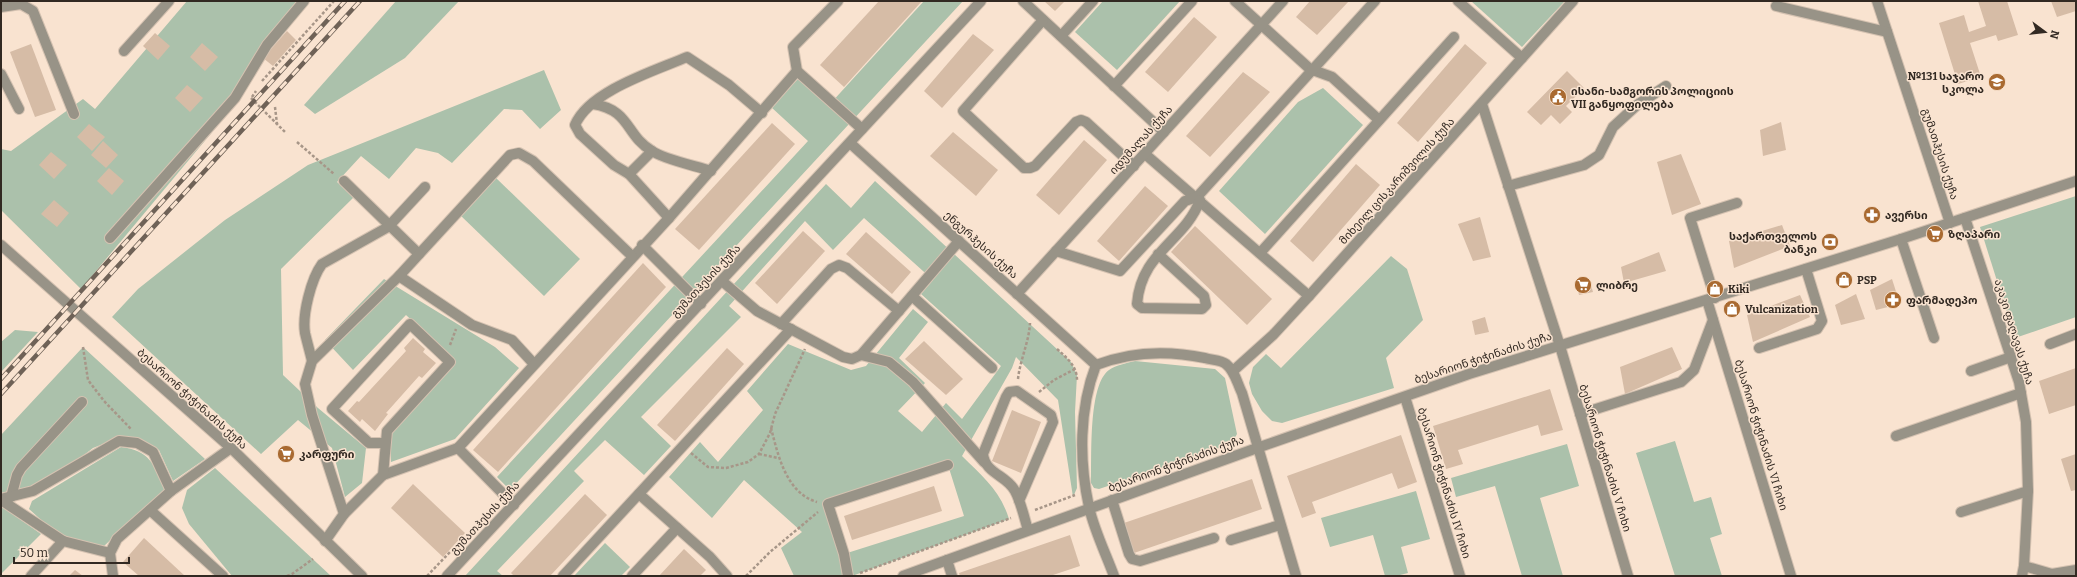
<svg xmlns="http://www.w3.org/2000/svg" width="2077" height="577" font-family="Bitter,'Noto Sans Georgian',serif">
	<rect width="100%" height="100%" fill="#f9e3d0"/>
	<g fill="#abc1ab" fill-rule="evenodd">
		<polygon points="187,1 310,1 263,54 239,100 81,289 1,210 1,149 11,151 83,99 95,109"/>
		<polygon points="396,1 459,1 405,58 315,114 304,105"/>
		<polygon points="924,1 963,1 510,490 497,477 808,141 771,107 799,78 830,104"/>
		<polygon points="1103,1 1180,1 1117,70 1075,32"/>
		<polygon points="1471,1 1565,1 1522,47"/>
		<polygon points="544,70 561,110 540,129 522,110 504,109 452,163 438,153 416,148 389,179 361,156 337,182 354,197 281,269 283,375 318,408 366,448 362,483 345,497 332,448 298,420 261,454 112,317 138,289 225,220 308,165"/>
		<polygon points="1323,88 1363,125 1265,234 1219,191 1298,102"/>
		<polygon points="495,177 580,259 544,296 459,214"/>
		<path d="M875,181L1071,362L1077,375L1075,412L1077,488L1073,497L1058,400L1016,357L1012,368L962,456C983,477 1000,490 1009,519L852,576H794L781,548L802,532L744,480L712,518L669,477L700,442L718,462L763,410L747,391L788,344L851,370L866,366L913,309L928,322L899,358L925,383L898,411L922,432L946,403L962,419L1001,366L921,294L933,280L864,218L833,250L805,221L729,306L741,317L641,417L671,446L644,475L605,440L574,471L584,481L497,571L503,576H465L826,184L851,208ZM948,465L964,516L844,554L828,504Z"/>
		<polygon points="2076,196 2076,317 2015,338 1980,227"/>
		<polygon points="1391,256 1407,269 1423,320 1386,358 1394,388 1282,423 1272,421 1262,411 1252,394 1249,383 1253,367 1266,354 1281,368"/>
		<polygon points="384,279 495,347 519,368 455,439 391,462 391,433 456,362 406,315 353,370 325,340"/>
		<polygon points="15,330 38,332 1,372 1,342"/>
		<polygon points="83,347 205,459 173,481 159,450 139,439 121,437 93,448 75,462 29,487 1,493 1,435"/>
		<path d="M1135,361L1215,369L1225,378L1237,434L1231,444L1099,489L1094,488L1091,483C1092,457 1088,385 1109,370C1116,365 1127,363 1135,361Z"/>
		<polygon points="1675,441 1694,502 1711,497 1722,534 1710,538 1722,576 1675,576 1636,453"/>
		<polygon points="1567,444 1579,486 1540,498 1563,576 1522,576 1495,486 1456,497 1451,478"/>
		<path d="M121,447C149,450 155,465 165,489L104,546L66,538L49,527L29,509L32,501Z"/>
		<polygon points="215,468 331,576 232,576 189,524 182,508 187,490"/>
		<polygon points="1416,491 1430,539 1401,547 1408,573 1396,576 1385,576 1373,535 1330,547 1321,518"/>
		<polygon points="1,506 41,534 1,574"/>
		<polygon points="605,543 630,567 621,576 574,576"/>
	</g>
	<g fill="#d6bca6">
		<polygon points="879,1 922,1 844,87 820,65"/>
		<polygon points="1044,1 1065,1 1055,11"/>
		<polygon points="1310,1 1349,1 1317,35 1296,17"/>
		<polygon points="1978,1 2007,1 2018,35 1998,41 1996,35 1970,43 1981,77 1958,84 1939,23 1964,15 1969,32 1986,26"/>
		<polygon points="2051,1 2076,1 2076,11 2057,17"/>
		<polygon points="1194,17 1217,37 1168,92 1145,72"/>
		<polygon points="287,31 296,40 273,66 263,58"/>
		<polygon points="155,33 170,46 158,60 143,46"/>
		<polygon points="973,34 994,50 942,108 924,91"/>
		<polygon points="202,43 218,57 205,71 190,57"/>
		<polygon points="31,44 56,110 35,117 10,52"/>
		<polygon points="1465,44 1487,63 1418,142 1397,123"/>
		<polygon points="1567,71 1584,88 1566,106 1572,112 1560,124 1551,115 1541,125 1527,112"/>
		<polygon points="1243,72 1270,92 1210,157 1186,136"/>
		<polygon points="187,85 203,98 190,112 175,98"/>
		<polygon points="1781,122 1786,150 1763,156 1760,130"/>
		<polygon points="772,123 795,144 699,250 675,229"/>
		<polygon points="89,124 105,137 92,151 77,137"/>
		<polygon points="953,132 998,170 976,196 930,156"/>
		<polygon points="1084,140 1107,160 1059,215 1036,195"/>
		<polygon points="103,141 118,155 106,168 91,155"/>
		<polygon points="51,152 67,165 54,179 39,165"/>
		<polygon points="1681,154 1701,204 1672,215 1657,162"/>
		<polygon points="1356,164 1380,185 1313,262 1290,241"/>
		<polygon points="109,168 124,181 112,195 97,181"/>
		<polygon points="1145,186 1168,206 1119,261 1097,241"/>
		<polygon points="54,200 69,213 57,227 41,214"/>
		<polygon points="1480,217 1491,257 1473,261 1458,224"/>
		<polygon points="1782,225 1790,246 1734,268 1729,241"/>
		<polygon points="1195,226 1272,299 1247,325 1171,252"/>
		<polygon points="803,231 825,251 777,304 755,283"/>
		<polygon points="866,232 911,272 892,294 846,254"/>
		<polygon points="1659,252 1666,271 1624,283 1621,267"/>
		<polygon points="643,263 666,287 498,472 473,450"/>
		<polygon points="1589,278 1593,292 1579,295 1576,281"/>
		<polygon points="1892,279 1900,304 1876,310 1870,290"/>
		<polygon points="1856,294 1865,319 1841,325 1835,305"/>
		<polygon points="1800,295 1810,317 1753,342 1747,315"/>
		<polygon points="1485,317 1489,332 1475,335 1472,321"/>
		<polygon points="413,338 425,349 423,352 436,363 422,378 419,376 386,413 388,414 375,431 362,419 360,422 348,411 357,401 359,402 406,351 404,348"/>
		<polygon points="924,341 963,379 946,395 905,359"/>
		<polygon points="1672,347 1682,369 1625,394 1620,367"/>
		<polygon points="727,348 744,364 675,441 657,425"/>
		<polygon points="2076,368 2076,405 2049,414 2039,381"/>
		<polygon points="1550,389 1563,430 1541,436 1538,425 1458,450 1463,464 1446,469 1433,426"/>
		<polygon points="1012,410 1041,422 1021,473 992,461"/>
		<polygon points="1401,435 1417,482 1398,489 1392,473 1312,502 1316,513 1302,518 1287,476"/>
		<polygon points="2076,454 2076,490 2071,491 2061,459"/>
		<polygon points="1252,479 1262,509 1134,553 1124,523"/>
		<polygon points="413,484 465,533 443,557 391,508"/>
		<polygon points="934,486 942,511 852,540 844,516"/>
		<polygon points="585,494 607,515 550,576 514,576 511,573"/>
		<polygon points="1070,535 1080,566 1050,576 960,576 959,573"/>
		<polygon points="144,538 185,576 139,576 123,562"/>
		<polygon points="684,549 706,570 700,576 659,576"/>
		<polygon points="75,570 83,576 69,576"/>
	</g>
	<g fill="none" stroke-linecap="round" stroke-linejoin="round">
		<defs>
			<g id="minor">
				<polyline points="838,1 793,47 797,71 862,129"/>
				<polyline points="1023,1 1164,132"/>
				<polyline points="1235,1 1310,69 1332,77 1379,120"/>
				<polyline points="1458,1 1522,58"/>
				<polyline points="1877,1 1950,223"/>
				<polyline points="1776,6 1887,32"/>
				<polyline points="1,7 21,4 33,11 74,114"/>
				<polyline points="1043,20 963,111 1024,168 1030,168 1035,166 1076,122 1081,120 1086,122 1134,166"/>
				<polyline points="1061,36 1093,1"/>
				<polyline points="124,51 169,1"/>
				<polyline points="1,74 19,109"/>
				<polyline points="1114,86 1192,1"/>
				<path d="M593,104C631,110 625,135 652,151C663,159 696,166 711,171"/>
				<polyline points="1482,104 1560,346 1628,576"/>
				<polyline points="850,143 1096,365"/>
				<polyline points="1145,154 1309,296"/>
				<polyline points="629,174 652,151"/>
				<polyline points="344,181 419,254"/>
				<polyline points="1508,186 1584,165 1599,155 1613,127 1637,105 1666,86"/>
				<path d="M669,218L629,174L614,165L580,134L575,125C589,91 654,71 687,57L729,85L762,113"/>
				<polyline points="1965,218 2019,382 2026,422 2028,491 2024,566 2022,576"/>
				<polyline points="110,238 235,98 267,45 304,1"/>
				<polyline points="1901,239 1934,338"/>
				<polyline points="1,245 231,448 362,576"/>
				<polyline points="642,245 701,304"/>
				<polyline points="1056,251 1120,271 1185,201 1197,197 1375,1"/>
				<polyline points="1260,253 1454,37"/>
				<path d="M1158,254L1204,296L1206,305L1202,309L1142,308L1137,304C1141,252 1185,241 1200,200"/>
				<polyline points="399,276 472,325 512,340 534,364"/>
				<polyline points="722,281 757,311 843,357 852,359 861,355 959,241"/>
				<polyline points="1017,294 1283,1"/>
				<polyline points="912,296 992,368"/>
				<polyline points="1715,298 1690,218 1737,203"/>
				<polyline points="1707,300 1791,576"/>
				<polyline points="781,324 831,269 839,265 847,268 899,311"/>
				<polyline points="2050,344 2076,334"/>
				<polyline points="1759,348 1817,329 1822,321 1806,269"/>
				<polyline points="861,355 889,362 913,382 984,462"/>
				<path d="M312,361C310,352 307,342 305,333C302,315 311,279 322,264L388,227L425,187"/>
				<polyline points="1233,371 1273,335 1309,296 1573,1"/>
				<polyline points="1971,371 2011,357"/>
				<polyline points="1405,397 1460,576"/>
				<polyline points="1580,414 1681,382 1694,370 1713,320"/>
				<polyline points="1896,436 2021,393"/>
				<polyline points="383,475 458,448"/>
				<polyline points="639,494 710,557 727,576"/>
				<polyline points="11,497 17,475 21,468 82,402"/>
				<polyline points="1,499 33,491 119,441 137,443 153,452 171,491"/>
				<polyline points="1,500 63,541"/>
				<polyline points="1112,500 1129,554 1132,559 1140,561 1214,538"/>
				<path d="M1019,501L1053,422L1051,415L1017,391L1009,392L1006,397L983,454C985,474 1007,475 1015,491C1021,502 1024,517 1028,530"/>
				<polyline points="514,505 458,448 669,218 797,71"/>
				<polyline points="150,510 223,576"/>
				<polyline points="1961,512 2028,491"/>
				<polyline points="344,514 383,475 387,431 450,362 410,324 332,409 369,443 386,443"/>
				<polyline points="1231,540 1280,525"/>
				<polyline points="325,541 344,514 312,415 305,384 312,361 399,276 510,155 519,153 533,161 632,256"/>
				<polyline points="947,560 952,576"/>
				<polyline points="2024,566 2052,574 2076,570"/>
				<polyline points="31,576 63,541 110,553"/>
				<polyline points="113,576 110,553 117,539 171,491 231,448"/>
				<polyline points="447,576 981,1"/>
				<polyline points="563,576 791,329"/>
				<polyline points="632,576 677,528"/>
				<polyline points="848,576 844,554 828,504 948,465"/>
				<polyline points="903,576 1257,448 1469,374 1901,239 2076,181"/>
				<path d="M1114,576C1106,554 1094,530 1089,507C1079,461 1079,409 1096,365C1132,351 1167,350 1205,358C1211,360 1221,360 1226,364C1235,371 1237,383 1242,393L1296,576"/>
			</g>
		</defs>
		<use href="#minor" stroke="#d5c2b1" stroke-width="12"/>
		<g stroke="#a79688" stroke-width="2.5" stroke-dasharray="3 2" stroke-linecap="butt">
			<polyline points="262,81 334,1"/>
			<polyline points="252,97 256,91"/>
			<polyline points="251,98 285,132"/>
			<polyline points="275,107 277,124"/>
			<polyline points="297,142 334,174"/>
			<polyline points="450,345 456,329"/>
			<polyline points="83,347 88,380 104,401 131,429"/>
			<path d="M1057,349C1067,358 1077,366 1077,380"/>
			<path d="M1018,379C1020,360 1029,342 1030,323"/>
			<polyline points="1039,392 1054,380 1075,369"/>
			<path d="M771,428C778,455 786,493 817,502"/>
			<polyline points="691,453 708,467 726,468 748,462 759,454 770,433 775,414 805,349"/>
			<polyline points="759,454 778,458"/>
			<polyline points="1035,510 1075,495"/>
			<polyline points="860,573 1011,518"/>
			<polyline points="287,576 292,574 313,559"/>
			<polyline points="427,576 450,552"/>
			<polyline points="746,576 770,552 818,512"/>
		</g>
		<use href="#minor" stroke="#989387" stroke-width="10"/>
		<defs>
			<g id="rail">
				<polyline points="1,379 345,1"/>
				<polyline points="1,394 360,1"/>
			</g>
		</defs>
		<use href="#rail" stroke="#6f6257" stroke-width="4.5"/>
		<use href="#rail" stroke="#f9e3d0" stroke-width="3" stroke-dasharray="9" stroke-linecap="butt"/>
	</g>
	<defs>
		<symbol id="school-disc" viewBox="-11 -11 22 22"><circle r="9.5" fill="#a96a31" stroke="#f9e3d0"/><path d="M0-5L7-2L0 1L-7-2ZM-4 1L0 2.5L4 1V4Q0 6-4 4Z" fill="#fff"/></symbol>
		<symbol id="civic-disc" viewBox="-11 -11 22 22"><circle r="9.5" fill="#a96a31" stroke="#f9e3d0"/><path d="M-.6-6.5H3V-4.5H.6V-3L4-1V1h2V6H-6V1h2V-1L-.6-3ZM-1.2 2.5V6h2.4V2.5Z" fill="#fff"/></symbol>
		<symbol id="pharmacy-disc" viewBox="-11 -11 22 22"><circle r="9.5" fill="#a96a31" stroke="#f9e3d0"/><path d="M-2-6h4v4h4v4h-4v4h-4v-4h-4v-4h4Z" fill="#fff"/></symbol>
		<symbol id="supermarket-disc" viewBox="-11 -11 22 22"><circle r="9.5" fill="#a96a31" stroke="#f9e3d0"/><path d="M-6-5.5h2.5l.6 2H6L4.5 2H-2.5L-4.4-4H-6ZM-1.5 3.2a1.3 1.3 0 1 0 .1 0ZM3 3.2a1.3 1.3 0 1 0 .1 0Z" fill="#fff"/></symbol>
		<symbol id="bank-disc" viewBox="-11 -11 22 22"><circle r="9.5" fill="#a96a31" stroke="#f9e3d0"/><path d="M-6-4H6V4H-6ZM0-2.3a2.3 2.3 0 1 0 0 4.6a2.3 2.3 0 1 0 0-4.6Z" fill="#fff"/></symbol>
		<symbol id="shop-disc" viewBox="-11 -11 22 22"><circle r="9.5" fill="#a96a31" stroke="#f9e3d0"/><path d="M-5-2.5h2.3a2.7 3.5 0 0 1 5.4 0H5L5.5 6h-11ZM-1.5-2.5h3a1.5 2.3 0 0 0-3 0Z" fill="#fff"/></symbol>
	</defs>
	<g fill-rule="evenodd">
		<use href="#school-disc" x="1987" y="72" width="20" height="20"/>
		<use href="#civic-disc" x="1548" y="87" width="20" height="20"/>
		<use href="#pharmacy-disc" x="1862" y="205" width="20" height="20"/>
		<use href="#supermarket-disc" x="1925" y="224" width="20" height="20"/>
		<use href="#bank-disc" x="1820" y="232" width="20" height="20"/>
		<use href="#shop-disc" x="1834" y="270" width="20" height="20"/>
		<use href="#supermarket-disc" x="1573" y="275" width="20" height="20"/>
		<use href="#shop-disc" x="1705" y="279" width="20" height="20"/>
		<use href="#pharmacy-disc" x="1883" y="290" width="20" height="20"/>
		<use href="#shop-disc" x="1722" y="299" width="20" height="20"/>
		<use href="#supermarket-disc" x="276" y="444" width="20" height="20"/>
	</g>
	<g text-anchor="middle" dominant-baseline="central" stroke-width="3" stroke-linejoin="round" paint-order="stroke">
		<g font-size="11" font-weight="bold" fill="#322922" stroke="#f9e3d0" text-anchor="start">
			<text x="1984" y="76" text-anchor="end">№131 საჯარო<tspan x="1984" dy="13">სკოლა</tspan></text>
			<text x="1571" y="91">ისანი-სამგორის პოლიციის<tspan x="1571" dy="13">VII განყოფილება</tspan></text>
			<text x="1885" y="215">ავერსი</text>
			<text x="1948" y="234">ზღაპარი</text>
			<text x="1817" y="236" text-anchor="end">საქართველოს<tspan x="1817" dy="13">ბანკი</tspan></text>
			<text x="1857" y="280">PSP</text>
			<text x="1596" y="285">ლიბრე</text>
			<text x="1728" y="289">Kiki</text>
			<text x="1906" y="300">ფარმადეპო</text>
			<text x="1745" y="309">Vulcanization</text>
			<text x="299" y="454">კარფური</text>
		</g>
		<g font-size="11" fill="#322922" stroke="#f9e3d0">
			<text transform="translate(1141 140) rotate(-48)">იდუმალას ქუჩა</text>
			<text transform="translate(1940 154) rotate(72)">გუმათჰესის ქუჩა</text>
			<text transform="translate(1397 181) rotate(-48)">მიხეილ ცისკარიშვილის ქუჩა</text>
			<text transform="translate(981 245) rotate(42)">ენგურჰესის ქუჩა</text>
			<text transform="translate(706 281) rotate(-47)">გუმათჰესის ქუჩა</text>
			<text transform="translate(2014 332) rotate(73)">აკაკი ფაღავას ქუჩა</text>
			<text transform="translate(1483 358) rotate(-18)">ბესარიონ ჭიჭინაძის ქუჩა</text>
			<text transform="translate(192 399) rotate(42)">ბესარიონ ჭიჭინაძის ქუჩა</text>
			<text transform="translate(1761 435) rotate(73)">ბესარიონ ჭიჭინაძის VI ჩიხი</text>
			<text transform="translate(1605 458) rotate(73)">ბესარიონ ჭიჭინაძის V ჩიხი</text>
			<text transform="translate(1176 464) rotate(-20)">ბესარიონ ჭიჭინაძის ქუჩა</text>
			<text transform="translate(1444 483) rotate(73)">ბესარიონ ჭიჭინაძის IV ჩიხი</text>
			<text transform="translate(485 518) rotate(-47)">გუმათჰესის ქუჩა</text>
		</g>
	</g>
	<rect width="2077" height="577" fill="none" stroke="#322922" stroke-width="4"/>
	<g transform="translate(2045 32) rotate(105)" stroke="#f9e3d0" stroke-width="3" paint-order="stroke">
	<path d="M0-3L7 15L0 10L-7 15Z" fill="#322922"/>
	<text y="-6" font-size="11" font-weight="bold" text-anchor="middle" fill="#322922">N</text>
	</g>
	<path d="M14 557v6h115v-6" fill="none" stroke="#322922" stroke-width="2"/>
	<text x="20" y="557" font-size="12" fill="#322922" stroke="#f9e3d0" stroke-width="3" paint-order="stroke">50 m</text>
</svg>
